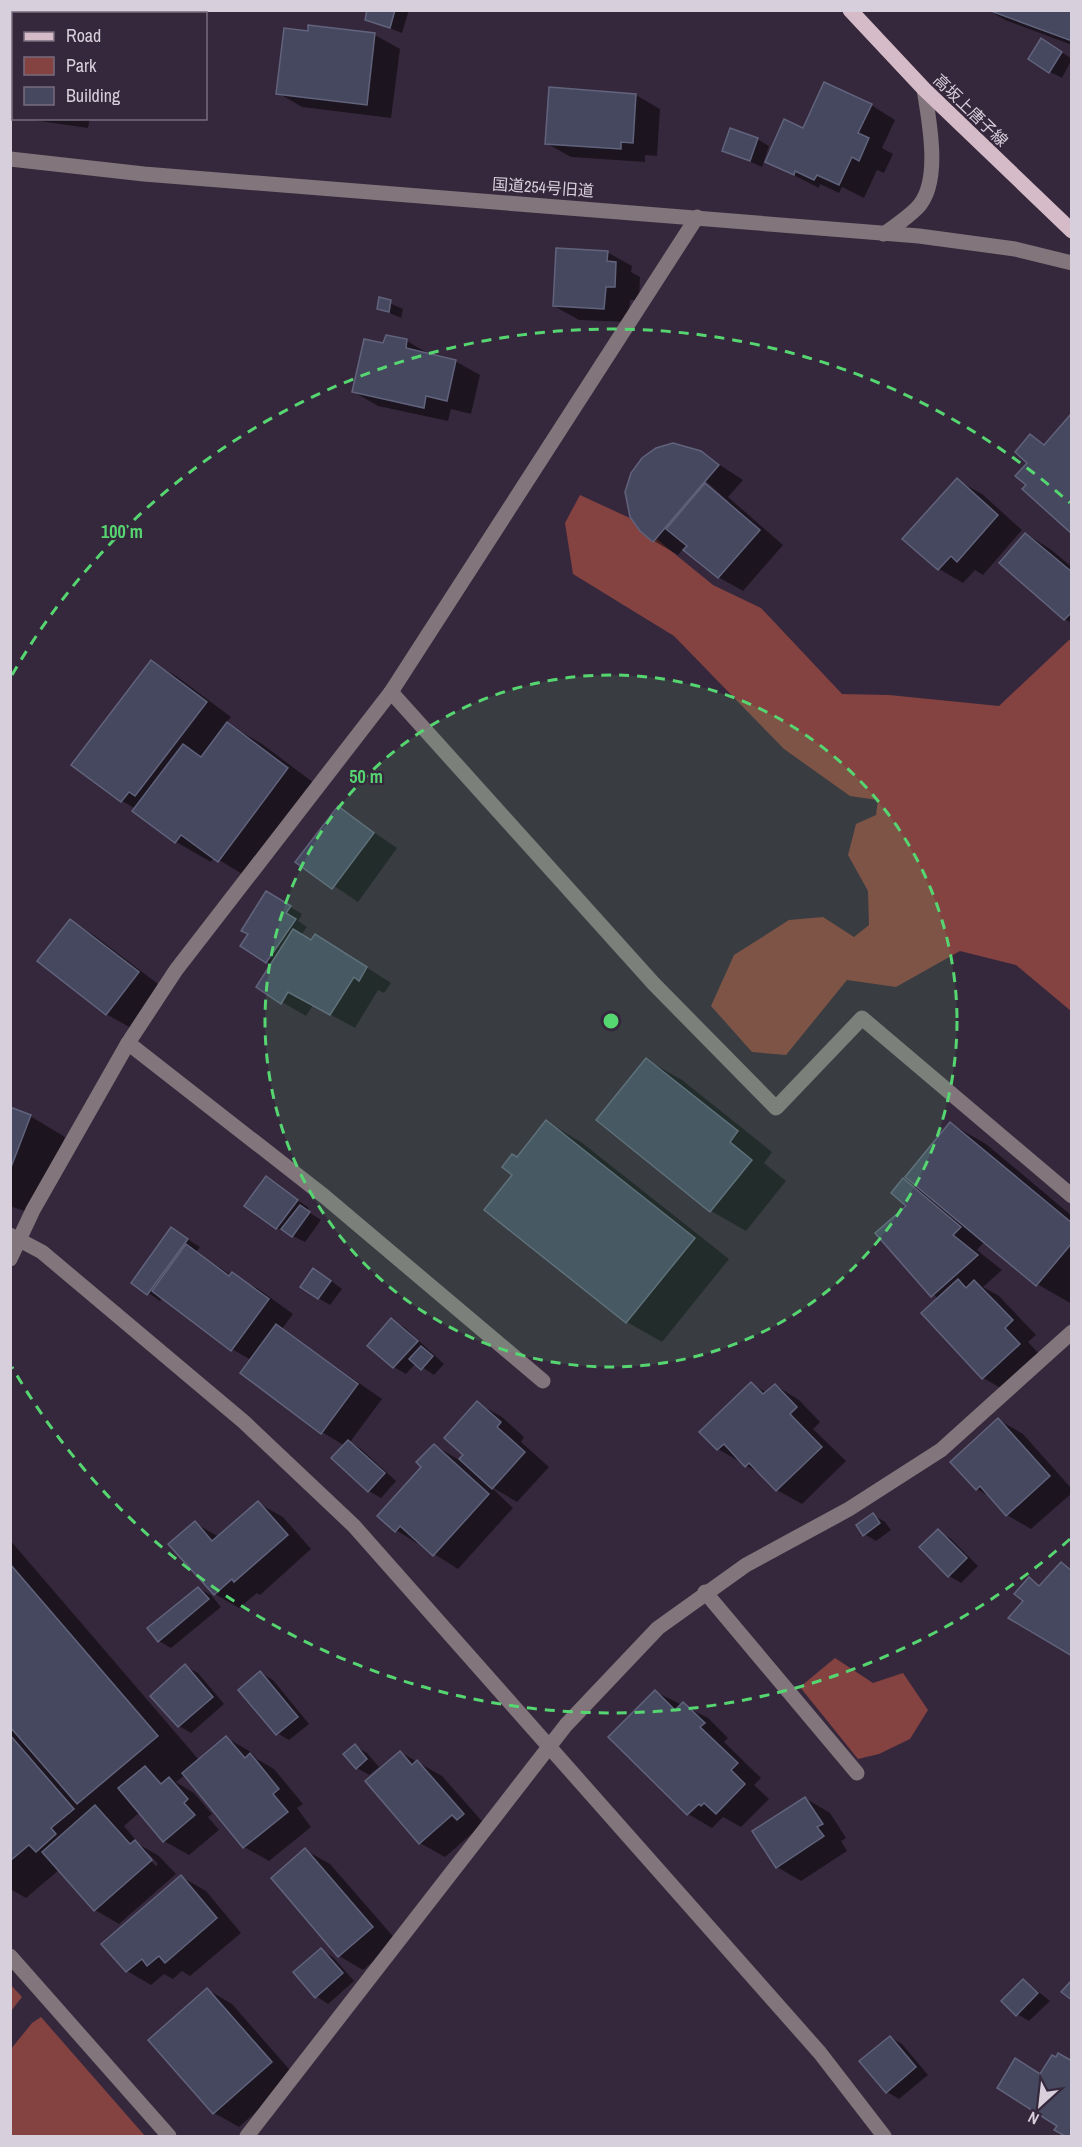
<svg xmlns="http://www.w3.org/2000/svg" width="1082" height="2147" font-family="'Archivo Narrow','Noto Sans JP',sans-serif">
	<rect width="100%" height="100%" fill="#36283c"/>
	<g fill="#844241">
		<polygon points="580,495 632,519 713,585 761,608 842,694 889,695 999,706 1069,640 1071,641 1071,1011 1016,965 960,951 896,987 847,980 786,1055 752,1052 711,1006 734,955 789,920 823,917 854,937 869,925 868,891 848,855 856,824 876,815 878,800 850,796 784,749 674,636 573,574 565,523"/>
		<polygon points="835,1658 873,1683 903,1673 928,1710 910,1739 879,1754 858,1759 800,1687"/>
		<polygon points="10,1984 22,1997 11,2011 10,2011"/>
		<polygon points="41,2017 145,2136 11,2136 11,2049 32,2023"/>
	</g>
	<g fill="#0007" fill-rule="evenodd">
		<polygon points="369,10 409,10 402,33 366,19"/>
		<polygon points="988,10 1072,10 1072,45 1005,20"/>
		<polygon points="310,27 375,35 400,49 391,118 302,107 278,93"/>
		<polygon points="10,41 14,41 14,116 10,114"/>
		<polygon points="1054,47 1072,59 1062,78 1050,72"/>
		<polygon points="636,95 660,109 657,156 645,155 645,162 571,157 546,143"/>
		<polygon points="871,105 895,120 882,148 893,154 884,173 877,170 864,198 842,187 839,193 820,184 819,188 766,161 804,130"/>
		<polygon points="18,118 90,118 88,128"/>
		<polygon points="757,139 769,146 762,167 724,150"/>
		<polygon points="607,252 632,266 631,272 640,277 639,300 630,300 628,322 579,320 554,306"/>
		<polygon points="380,299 403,309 401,318 378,308"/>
		<polygon points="407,341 431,355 455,361 480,375 471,414 451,409 448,421 378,406 354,392 385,345"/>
		<path d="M700,452L743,480L728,497L783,545L743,591L718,577L684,548L678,555L654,541ZM700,476L729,502L722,500L698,479Z"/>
		<polygon points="957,480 982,494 1022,530 983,575 975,570 963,583 939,569"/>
		<polygon points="1026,534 1050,549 1072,567 1072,623 1065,619"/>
		<polygon points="151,662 176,676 231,717 226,723 262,744 322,789 254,881 214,857 211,862 176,842 134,811 136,809 122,801"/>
		<polygon points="338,808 397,848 358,902 297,861"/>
		<polygon points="267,893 302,914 298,921 307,927 301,935 339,950 391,983 384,993 378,990 355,1028 313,1005 306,1016 282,1002 272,965 242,946"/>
		<polygon points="71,921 95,936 162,987 131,1028 106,1014"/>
		<polygon points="647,1060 682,1080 772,1152 764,1163 786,1181 746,1231 711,1211"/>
		<polygon points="10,1109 30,1116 65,1137 36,1215 10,1206"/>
		<polygon points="547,1122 581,1142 729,1259 662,1342 627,1322 486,1209 514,1174 517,1159"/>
		<polygon points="951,1124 986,1144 1072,1216 1072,1304 1037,1284 985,1241 977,1250 1002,1270 983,1287 999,1296 1036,1335 1028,1342 1043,1358 1008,1392 983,1378 938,1299 877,1233 908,1205 903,1180 921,1191"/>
		<polygon points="266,1178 309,1208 307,1211 321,1220 305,1242 277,1228 246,1206"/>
		<polygon points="172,1229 200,1247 196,1252 231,1275 257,1288 293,1314 282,1329 382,1399 350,1442 361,1449 396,1481 381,1498 369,1491 345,1446 322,1432 251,1360 232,1349 163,1297 160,1301 133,1282"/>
		<polygon points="326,1277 342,1289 330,1305 318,1298"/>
		<polygon points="392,1320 404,1327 444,1364 434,1375 416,1363 406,1374 394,1367"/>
		<polygon points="752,1384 767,1393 775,1385 799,1400 820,1422 813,1429 846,1461 802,1504 777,1490 764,1476 718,1449"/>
		<polygon points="477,1403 502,1417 524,1437 521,1442 549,1467 517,1502 490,1486 513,1508 458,1569 396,1530 434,1445 459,1460 465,1455"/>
		<polygon points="999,1420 1023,1434 1072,1489 1072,1493 1031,1529 1007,1515 992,1498 977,1489"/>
		<polygon points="258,1503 283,1517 311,1549 260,1595 257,1593 239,1608 215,1594 170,1544 195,1523 219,1537"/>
		<polygon points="873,1515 885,1522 891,1530 876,1541 864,1534"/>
		<polygon points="938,1531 950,1538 978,1566 961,1583 949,1576"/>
		<path d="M10,1540L199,1760L227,1738L251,1752L257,1759L274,1769L303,1804L297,1808L311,1827L269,1861L244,1847L185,1775L176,1782L194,1793L212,1814L208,1817L219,1830L189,1855L164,1841L140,1812L124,1826L140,1845L159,1856L176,1874L119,1924L95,1910L59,1870L26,1898L10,1889ZM141,1850L148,1853L158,1864L156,1866Z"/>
		<polygon points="198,1588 211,1595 221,1607 171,1648 159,1641"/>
		<polygon points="185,1666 198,1673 224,1704 191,1733 179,1726"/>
		<polygon points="261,1673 273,1680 309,1724 289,1740 277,1733"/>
		<polygon points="656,1692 708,1718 728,1738 724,1742 761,1778 754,1785 769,1799 741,1827 723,1817 712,1828 688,1814"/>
		<polygon points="355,1746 367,1753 379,1767 369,1775 357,1768"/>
		<polygon points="400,1752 442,1776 488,1828 476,1830 445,1857 420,1843 367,1781"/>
		<polygon points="805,1798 830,1813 846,1838 841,1841 847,1851 801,1881 777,1867"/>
		<polygon points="305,1850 330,1864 397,1941 363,1970 339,1956"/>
		<polygon points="182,1877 206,1891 241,1933 190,1976 182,1971 173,1979 164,1974 151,1985 127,1971"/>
		<polygon points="321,1950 333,1957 354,1981 328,2004 316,1996"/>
		<polygon points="1024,1980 1050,2001 1029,2021 1017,2014"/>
		<polygon points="208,1990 232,2004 296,2077 239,2127 214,2113"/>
		<polygon points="890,2037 902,2044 928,2075 899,2099 887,2092"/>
	</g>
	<g fill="#464860" stroke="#61637c" stroke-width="1.5">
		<polygon points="367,10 395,10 390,28 365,20"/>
		<polygon points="988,10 1072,10 1072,41"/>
		<polygon points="308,25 375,33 367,105 276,94 284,28 308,31"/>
		<polygon points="1041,38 1062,52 1049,73 1028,59"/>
		<polygon points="10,39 14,40 14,108 10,108"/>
		<polygon points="824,82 872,104 858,133 869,138 859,161 852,157 839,185 817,175 814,180 795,171 794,175 765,162 784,119 803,128"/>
		<polygon points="549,87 636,94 633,143 621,142 621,149 545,144"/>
		<polygon points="730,128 758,138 750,161 722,151"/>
		<polygon points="556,248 608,251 607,261 616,262 615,287 606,287 604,309 553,306"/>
		<polygon points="379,297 391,300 389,312 377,309"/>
		<polygon points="386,335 407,339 406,348 456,360 447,401 426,396 424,408 352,392 364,339 383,343"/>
		<polygon points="1071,414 1072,414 1071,533 1022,489 1026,485 1015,476 1027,463 1015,452 1030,434 1044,445"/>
		<polygon points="673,443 701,451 719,465 653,542 640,531 630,517 625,492 631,473 642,458 656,448"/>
		<polygon points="957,478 998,515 957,562 951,556 938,570 902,539"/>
		<polygon points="705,483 760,530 718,578 683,550 687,546 666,529"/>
		<polygon points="1025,533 1072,572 1072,612 1064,620 999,563"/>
		<polygon points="151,660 207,702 135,796 129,792 121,802 71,765"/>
		<polygon points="227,722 288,768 218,862 181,835 175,843 132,811 183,744 201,757"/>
		<polygon points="338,806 374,833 332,889 295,862"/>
		<polygon points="266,891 291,906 286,913 296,919 266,963 240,946 248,934 241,931"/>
		<polygon points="70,919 139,972 106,1015 37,961"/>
		<polygon points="293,929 311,940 315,934 367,967 359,981 354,977 330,1015 288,992 281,1004 256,987"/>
		<polygon points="646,1058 738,1131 730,1142 752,1160 710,1212 596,1120"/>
		<polygon points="10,1107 31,1115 10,1170"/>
		<polygon points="546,1120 695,1238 626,1323 484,1210 512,1175 502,1167 512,1154 517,1157"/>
		<polygon points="950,1122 1072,1223 1072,1243 1036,1286 905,1177"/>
		<polygon points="266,1176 298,1200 276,1229 244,1206"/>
		<polygon points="903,1178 961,1227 953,1235 978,1255 931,1297 875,1233 906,1206 891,1193"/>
		<polygon points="300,1205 310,1212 292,1237 281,1229"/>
		<polygon points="171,1227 188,1239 147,1295 131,1283"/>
		<polygon points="186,1244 229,1276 232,1272 269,1299 231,1351 152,1291"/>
		<polygon points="313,1268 331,1281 318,1299 300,1287"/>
		<polygon points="958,1279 966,1288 974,1280 1013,1320 1005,1328 1020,1344 982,1379 921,1313"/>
		<polygon points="391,1318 418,1341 393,1368 367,1346"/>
		<polygon points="276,1324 358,1384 321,1434 240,1373"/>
		<polygon points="421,1346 433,1356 421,1370 409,1359"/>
		<polygon points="751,1382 763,1394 775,1384 797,1407 790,1414 822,1447 776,1491 749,1463 745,1467 724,1444 717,1450 699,1432"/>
		<polygon points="477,1401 501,1422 497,1427 525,1452 492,1489 459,1459 463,1455 444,1438"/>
		<polygon points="998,1418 1050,1476 1006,1516 980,1486 976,1490 950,1462"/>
		<polygon points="348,1440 385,1473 368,1492 331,1458"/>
		<polygon points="434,1444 489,1494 433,1556 400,1526 395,1532 377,1516 421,1467 416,1462"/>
		<polygon points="258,1501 288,1535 234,1582 232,1579 214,1595 168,1544 195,1521 212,1541"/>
		<polygon points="873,1513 880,1523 863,1536 856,1525"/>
		<polygon points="938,1529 967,1558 948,1577 919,1547"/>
		<polygon points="1061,1562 1072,1571 1072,1656 1008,1618 1023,1601 1014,1594 1029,1577 1039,1586"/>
		<polygon points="10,1564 158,1736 77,1804 10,1727"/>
		<polygon points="198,1587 209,1599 158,1642 147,1628"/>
		<polygon points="185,1664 213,1697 178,1727 150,1696"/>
		<polygon points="260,1671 298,1717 276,1735 238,1690"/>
		<polygon points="655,1690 675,1710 683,1702 705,1723 700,1727 738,1763 731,1770 745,1784 716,1814 704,1803 701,1806 699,1804 687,1815 608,1737"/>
		<polygon points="10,1735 74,1809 51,1828 56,1834 36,1852 29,1845 10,1861"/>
		<polygon points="226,1736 245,1758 250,1753 279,1789 273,1794 288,1812 243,1848 182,1773"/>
		<polygon points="355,1744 367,1759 356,1769 343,1754"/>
		<polygon points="400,1751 412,1765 417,1760 464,1814 457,1820 452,1815 419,1844 365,1781"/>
		<polygon points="145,1766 161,1784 169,1777 188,1799 184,1803 195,1815 163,1842 118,1788"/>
		<polygon points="805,1797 823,1824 817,1827 824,1836 776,1868 752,1831"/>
		<polygon points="95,1805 130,1844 135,1840 152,1860 94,1911 42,1852"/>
		<polygon points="305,1848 373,1927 338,1957 271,1878"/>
		<polygon points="181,1875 217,1918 165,1963 159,1956 147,1966 142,1959 126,1972 101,1944"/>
		<polygon points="321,1948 343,1973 315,1998 293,1972"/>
		<polygon points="1023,1979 1038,1993 1016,2016 1001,2001"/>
		<polygon points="1072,1980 1072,2000 1061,1992"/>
		<polygon points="207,1988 272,2062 213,2114 148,2040"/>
		<polygon points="890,2036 916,2067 886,2093 859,2061"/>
		<polygon points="1058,2053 1072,2061 1072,2136 1065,2136 1054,2130 1057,2126 997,2088 1015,2058 1040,2074 1052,2055 1056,2057"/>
	</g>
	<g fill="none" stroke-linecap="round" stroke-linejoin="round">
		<g stroke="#82757b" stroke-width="15">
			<polyline points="10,159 144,174 919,236 1015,249 1072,263"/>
			<path d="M884,234C895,226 907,218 917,208C942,183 929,121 924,89"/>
			<polyline points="391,692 654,984 776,1108 862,1018 1072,1196"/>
			<polyline points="128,1043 324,1196 543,1381"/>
			<polyline points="10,1235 42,1252 244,1422 354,1526 820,2053 884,2136"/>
			<polyline points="10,1259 33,1210 128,1043 176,970 391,692 697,217"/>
			<polyline points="705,1592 857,1773"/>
			<polyline points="10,1956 169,2136"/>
			<polyline points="247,2136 566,1725 658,1628 746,1565 849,1509 941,1450 1072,1332"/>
		</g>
		<polyline stroke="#d5bbc7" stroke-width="15" points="850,10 924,89 1072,231"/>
	</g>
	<circle cx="611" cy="1021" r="346" fill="#56d671" fill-opacity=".12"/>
	<g fill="none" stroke="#56d671" stroke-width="3" stroke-dasharray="10 8">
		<circle cx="611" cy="1021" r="346"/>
		<path d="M1070 1539A692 692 0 0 1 12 1367M12 675A692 692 0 0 1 1070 503"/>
	</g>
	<g text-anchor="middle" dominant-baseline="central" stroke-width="4.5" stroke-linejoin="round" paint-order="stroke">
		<g font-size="16" fill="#d8cfdc" stroke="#36283c">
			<text transform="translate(971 110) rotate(44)">高坂上唐子線</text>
			<text transform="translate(543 187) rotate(4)">国道254号旧道</text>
		</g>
	</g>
	<circle cx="611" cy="1021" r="9" fill="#56d671" stroke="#36283c" stroke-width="3"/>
	<g font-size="18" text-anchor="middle" font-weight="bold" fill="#56d671" stroke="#36283c" stroke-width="4.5" stroke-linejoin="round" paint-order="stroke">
		<text x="122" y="538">100 m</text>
		<text x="366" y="783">50 m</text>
	</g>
	<rect width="1082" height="2147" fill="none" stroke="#d8cfdc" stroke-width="24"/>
	<rect x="12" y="12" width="195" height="108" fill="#36283c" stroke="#776b7c" stroke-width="1.5"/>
	<rect x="24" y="32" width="30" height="9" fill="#d5bbc7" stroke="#776b7c" stroke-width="1.5"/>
	<text x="66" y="42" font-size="18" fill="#d8cfdc">Road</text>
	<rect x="24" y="57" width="30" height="18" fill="#844241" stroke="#776b7c" stroke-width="1.5"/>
	<text x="66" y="72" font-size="18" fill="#d8cfdc">Park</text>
	<rect x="24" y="87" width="30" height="18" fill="#464860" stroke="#776b7c" stroke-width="1.5"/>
	<text x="66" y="102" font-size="18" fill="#d8cfdc">Building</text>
	<g transform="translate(1040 2105) rotate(207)" stroke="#36283c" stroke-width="4.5" paint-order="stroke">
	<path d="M0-4.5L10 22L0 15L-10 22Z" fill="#d8cfdc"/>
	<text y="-9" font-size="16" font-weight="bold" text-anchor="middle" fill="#d8cfdc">N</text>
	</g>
</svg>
